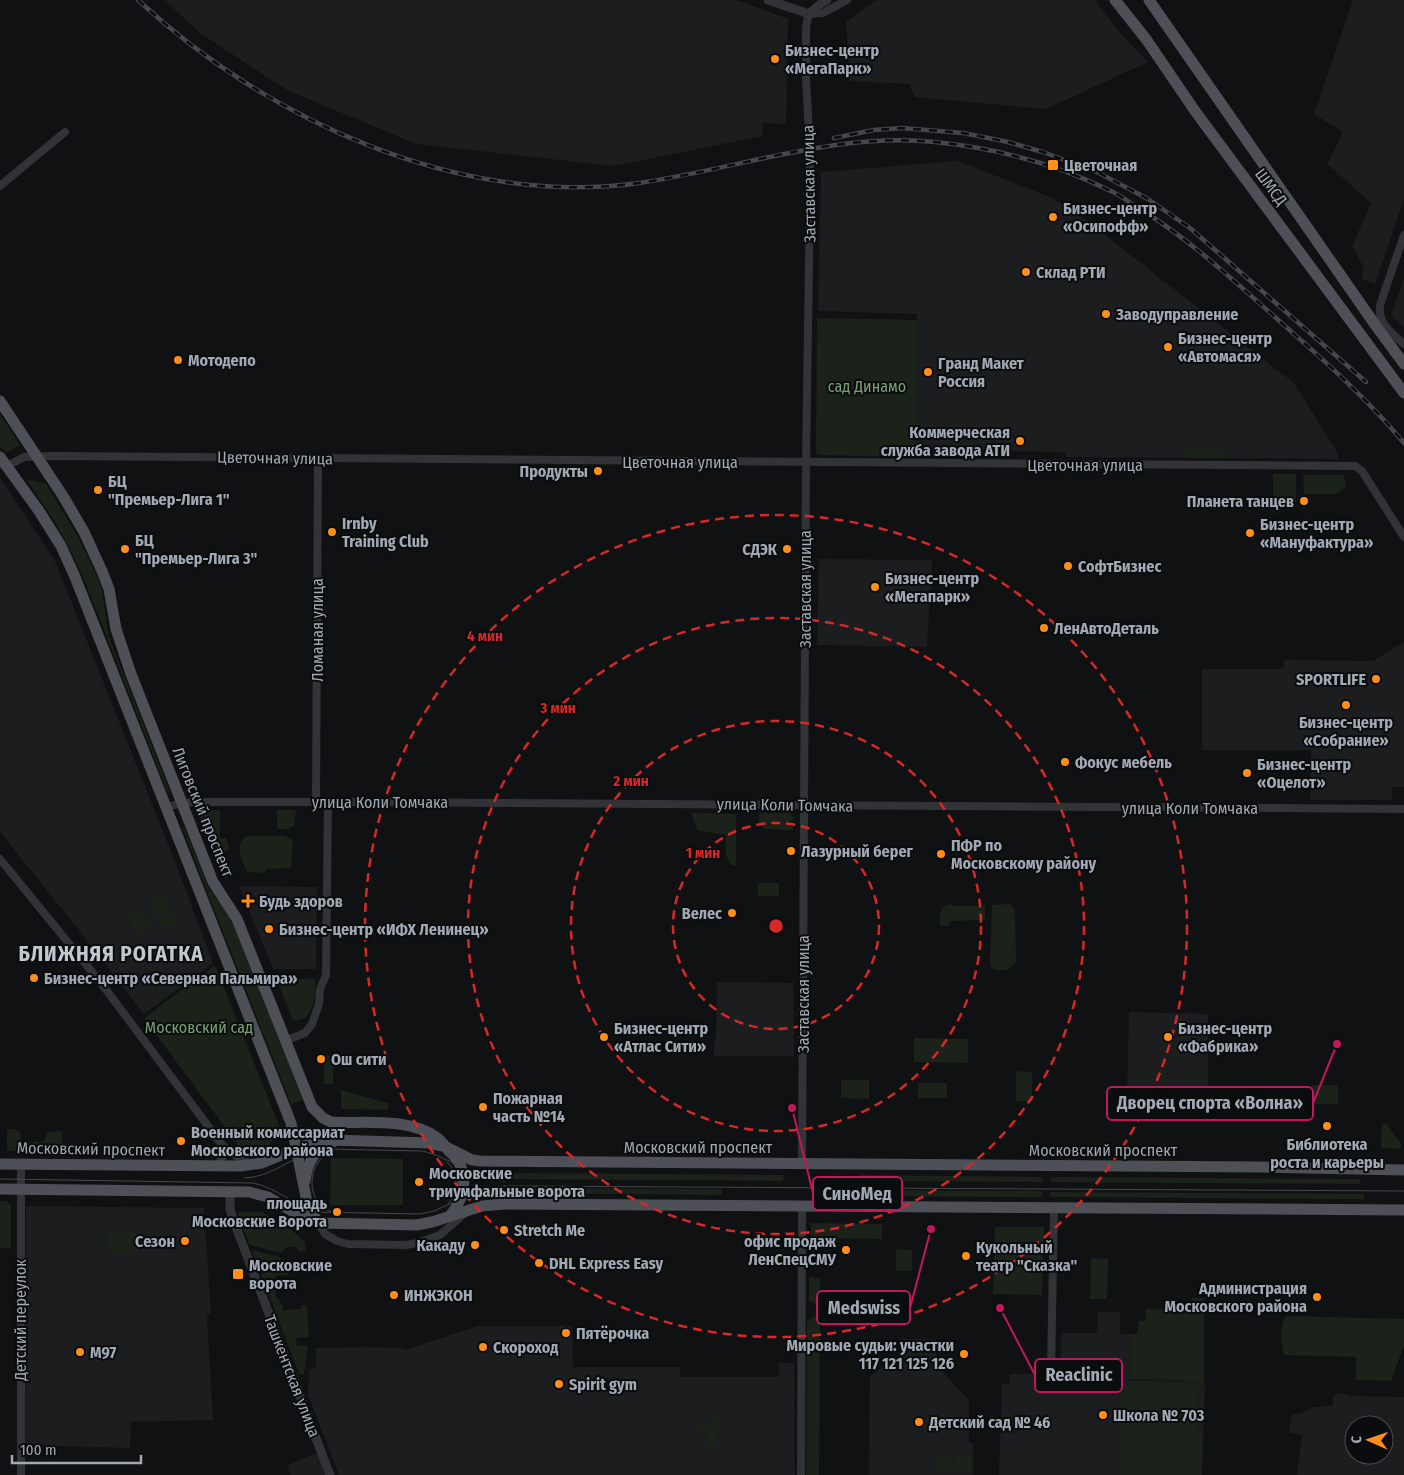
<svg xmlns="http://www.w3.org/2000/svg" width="1404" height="1475" font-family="'Fira Sans Condensed',sans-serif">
	<rect width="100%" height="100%" fill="#101112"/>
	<g fill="#1c1d1f" fill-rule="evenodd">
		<polygon points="164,0 737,0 788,19 786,124 763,123 762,136 613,166 416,144 287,90 200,33"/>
		<polygon points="877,0 1094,0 1122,35 1148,62 1046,109 915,97 909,84 850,81 846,22"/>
		<polygon points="1353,0 1404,0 1404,199 1375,284 1361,279 1364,268 1352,246 1371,203 1327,164 1343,132 1314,114"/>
		<polygon points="958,161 1050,197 1086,220 1294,383 1339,455 1338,459 1066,457 1066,452 915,450 917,314 818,311 821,172"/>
		<polygon points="1404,278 1404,328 1391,315"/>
		<polygon points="0,478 55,561 174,859 213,963 144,1014 83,935 0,832"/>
		<polygon points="819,559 932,560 927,647 817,645"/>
		<polygon points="1404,642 1404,787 1392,787 1392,800 1310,800 1311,750 1202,750 1202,669 1283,669 1285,660 1373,661"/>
		<polygon points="239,886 317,887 316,969 273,969"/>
		<polygon points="717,982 793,983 794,1056 714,1056 714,1042 716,1040"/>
		<polygon points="1129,1012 1208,1014 1208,1101 1192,1098 1127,1098"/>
		<polygon points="26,1206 204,1208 211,1313 207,1316 213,1420 131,1422 130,1448 25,1445"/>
		<polygon points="1098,1312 1120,1312 1120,1334 1131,1334 1130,1380 1205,1381 1202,1475 999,1475 1002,1383 1009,1384 1010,1374 1060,1374 1061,1333 1097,1333"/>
		<polygon points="478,1326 572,1326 573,1367 680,1367 680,1377 779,1377 779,1363 794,1363 795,1475 339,1475 308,1395 309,1370 316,1368 316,1348 367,1347 401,1348 405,1350"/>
		<polygon points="900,1339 936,1339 936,1371 941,1371 969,1400 969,1443 973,1443 973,1475 869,1475 870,1376 877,1370 900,1358"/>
		<path d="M1339,1393H1343L1349,1396L1404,1397V1475H1297L1302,1435L1289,1432L1292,1414H1300L1313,1407L1333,1406V1397ZM1354,1425H1384V1455H1354Z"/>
		<polygon points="317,1453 325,1475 291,1475 287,1465"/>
	</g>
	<g fill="#1a221a">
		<polygon points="817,318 918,320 915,457 818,455 816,452"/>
		<polygon points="0,414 20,445 6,453 0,446"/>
		<rect x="1186" y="449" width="35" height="9"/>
		<rect x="1273" y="474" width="23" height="30"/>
		<polygon points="1303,475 1344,475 1346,487 1336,494 1304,494"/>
		<path d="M29,479L43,483L45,482L77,535L96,574L102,591L109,637L170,792L168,793L82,574C67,541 49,510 27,481Z"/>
		<polygon points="204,810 220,810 220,838 226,838 230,849 215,855 201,818 201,813"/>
		<polygon points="277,810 296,810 294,826 287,829 277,829"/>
		<polygon points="691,813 736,814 736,866 730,864 726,856 726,835 698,831"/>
		<polygon points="759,813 789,813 793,816 793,821 789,821 789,825 793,825 793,830 764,829 759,822"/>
		<polygon points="182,827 184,827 209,889 231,917 303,1100 291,1104 208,894 209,891 207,891"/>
		<path d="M248,836H285L292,840L293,843L291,868L267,869L265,873L248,872L246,870C241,857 233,844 248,836Z"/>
		<rect x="758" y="883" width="21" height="13"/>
		<polygon points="159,894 177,919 165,928 147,903"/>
		<polygon points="951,904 952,906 985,906 985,920 951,921 948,926 940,926 940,913 944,906"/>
		<polygon points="1010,904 1015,910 1016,962 1008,970 994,970 990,965 992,905"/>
		<polygon points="140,910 152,926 140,936 128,919"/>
		<polygon points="215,965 280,1128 268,1146 249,1147 238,1145 144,1018"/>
		<path d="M315,978C315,995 316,1020 293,1021L279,985H298L299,979Z"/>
		<polygon points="914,1038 968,1039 968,1063 914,1062"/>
		<polygon points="324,1055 333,1056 333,1084 324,1084"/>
		<polygon points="1016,1071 1032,1072 1032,1101 1016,1101"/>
		<polygon points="841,1080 869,1080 869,1099 841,1098"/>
		<rect x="918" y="1083" width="29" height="15"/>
		<rect x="1312" y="1085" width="26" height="19"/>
		<polygon points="341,1090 388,1103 388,1110 341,1109"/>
		<polygon points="1382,1124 1387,1124 1402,1145 1398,1149 1381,1148"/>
		<polygon points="7,1129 15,1129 20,1132 21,1142 43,1142 48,1132 62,1131 63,1152 59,1152 59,1150 51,1149 50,1152 7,1151"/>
		<polygon points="128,1144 157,1145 152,1154 124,1153 124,1148 128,1148"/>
		<polygon points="331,1158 403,1159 403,1205 330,1205"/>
		<polygon points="509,1173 782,1175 784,1177 783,1181 509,1179"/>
		<polygon points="860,1174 863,1175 1043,1177 1043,1182 860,1181"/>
		<polygon points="1051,1177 1360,1179 1360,1184 1051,1182"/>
		<polygon points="509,1188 722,1189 722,1195 509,1193"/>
		<polygon points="820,1190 1042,1191 1042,1197 820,1196"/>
		<polygon points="1050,1192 1364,1194 1364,1199 1050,1197"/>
		<polygon points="0,1201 6,1201 11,1205 11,1249 0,1248"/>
		<path d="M239,1212H261L265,1214L287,1226L305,1242L306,1250L300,1252C295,1245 286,1245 281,1253L250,1245L238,1216Z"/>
		<polygon points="811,1223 882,1224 882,1239 811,1238"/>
		<polygon points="995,1227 1044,1227 1042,1295 993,1294"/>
		<polygon points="108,1231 138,1231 137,1249 132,1253 113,1252 108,1245"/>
		<polygon points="896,1249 912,1250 912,1271 896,1271"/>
		<polygon points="252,1250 280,1257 283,1265 288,1268 289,1275 275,1276 276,1298 279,1299 280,1304 283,1304 283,1310 301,1309 302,1305 307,1305 309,1337 296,1338 297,1346 308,1346 304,1374 299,1374"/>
		<polygon points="1091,1258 1108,1259 1107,1299 1090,1299"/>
		<polygon points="809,1277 820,1278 820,1307 809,1301"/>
		<polygon points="1192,1298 1204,1298 1204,1381 1130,1379 1131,1334 1137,1334 1139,1321 1146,1321 1146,1309 1175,1310 1175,1303 1191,1303"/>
		<polygon points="815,1316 820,1318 819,1475 806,1475 807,1321"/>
		<path d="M1286,1316L1404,1319V1345L1391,1381L1356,1380V1357L1285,1355C1280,1346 1280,1324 1286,1316Z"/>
		<polygon points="1121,1385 1198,1387 1197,1434 1203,1435 1202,1475 1118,1475"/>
		<polygon points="713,1417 719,1417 717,1445 708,1445 708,1430 704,1436 694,1422 708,1423"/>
		<rect x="935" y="1456" width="16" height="15"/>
		<polygon points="955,1456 972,1456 971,1472 955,1471"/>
	</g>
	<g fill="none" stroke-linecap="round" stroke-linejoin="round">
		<g stroke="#313337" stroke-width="8">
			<polyline points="0,186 65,132"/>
			<path d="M1404,235L1381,302C1375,322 1391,332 1404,344"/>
			<polyline points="7,466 24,457 53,456 1355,466 1362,471 1404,537"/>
			<polyline points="316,802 318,459"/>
			<polyline points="167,807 182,803 197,802 360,802 1404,809"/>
			<polyline points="0,859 101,983 223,1146 239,1158 249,1163"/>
			<polyline points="285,1041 305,1033 312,1024 319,1004 320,989 326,975 328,802"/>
			<polyline points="21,1164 21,1475"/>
			<polyline points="802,1164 806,463 810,196 810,148 806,80 806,27 809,14 823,13 847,0"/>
			<polyline points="217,1166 223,1157 223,1146"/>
			<polyline points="318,1223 325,1234 337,1241 348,1244 406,1245 417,1243 440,1235 465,1213"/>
			<polyline points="1051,1370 1054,1208"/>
			<polyline points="801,1475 802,1206"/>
		</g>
		<g stroke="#313337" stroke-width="9">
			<polyline points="768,0 809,14 819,5 827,0"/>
			<polyline points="230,1191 230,1209 233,1219 330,1475"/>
		</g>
		<g stroke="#4d5056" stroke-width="11">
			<polyline points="1115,0 1146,39 1195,111 1404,393"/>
			<polyline points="1149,0 1376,326 1404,364"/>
			<path d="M0,401L63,496L84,532L102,571L109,589L116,629L131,674L213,882L237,919L312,1107L323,1118L331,1122C363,1124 408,1117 436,1137C441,1140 445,1146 449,1151C455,1156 460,1162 462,1170C467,1188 461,1202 450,1216"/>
			<polyline points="0,457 39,511 61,546 75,577 291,1123 307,1202 318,1223"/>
			<polyline points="0,1164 240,1166 262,1163 311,1143 332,1140 428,1143 446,1147 472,1160 480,1161 1259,1167 1404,1170"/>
			<path d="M305,1181C307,1164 315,1147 333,1142"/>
			<polyline points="0,1189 249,1192 268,1197 304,1218 318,1223 417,1225 432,1222 482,1206 504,1204 1404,1210"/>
		</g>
		<g stroke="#44474c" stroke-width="1">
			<path d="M447,1162C460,1174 462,1191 448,1203"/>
			<path d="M244,1178C277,1177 297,1150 327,1149L422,1151C451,1157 474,1180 504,1181"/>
			<path d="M0,1179L253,1183C277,1188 294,1205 317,1212L420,1214L434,1211L483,1189L504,1186L1404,1191"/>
			<path d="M332,1212C304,1203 306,1161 333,1150"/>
		</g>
		<defs>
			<g id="rail">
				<path d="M138,0C267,120 460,208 639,183C738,169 833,132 935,142C996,148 1058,165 1113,192C1121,196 1129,202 1137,207C1188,238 1232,279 1276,318C1321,358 1366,397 1404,443"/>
				<polyline points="834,138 874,130 902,128 963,133 1008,142 1043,152 1099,173 1148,199 1190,228 1366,382"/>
			</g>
		</defs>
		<use href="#rail" stroke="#44474c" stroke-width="4.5"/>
		<use href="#rail" stroke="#0b0c0d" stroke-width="2.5" stroke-dasharray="8" stroke-linecap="butt"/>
	</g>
	<g fill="none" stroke="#d62828" stroke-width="2.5" stroke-dasharray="9 6">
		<circle cx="776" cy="926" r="103"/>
		<circle cx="776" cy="926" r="205"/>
		<circle cx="776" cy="926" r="308"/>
		<circle cx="776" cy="926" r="411"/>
	</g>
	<g fill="#ff8e1b" stroke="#0b0c0d" stroke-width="2">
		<circle cx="775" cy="59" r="5"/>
		<rect x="1047" y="159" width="12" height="12" rx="2.5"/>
		<circle cx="1053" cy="217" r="5"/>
		<circle cx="1026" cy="272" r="5"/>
		<circle cx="1106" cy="314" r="5"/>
		<circle cx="1168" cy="347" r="5"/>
		<circle cx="178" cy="360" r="5"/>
		<circle cx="928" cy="372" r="5"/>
		<circle cx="1020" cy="441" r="5"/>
		<circle cx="598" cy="471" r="5"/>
		<circle cx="98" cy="490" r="5"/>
		<circle cx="1304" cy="501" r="5"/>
		<circle cx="332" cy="532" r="5"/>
		<circle cx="1250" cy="533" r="5"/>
		<circle cx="125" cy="549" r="5"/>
		<circle cx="787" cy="549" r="5"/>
		<circle cx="1068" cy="566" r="5"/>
		<circle cx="875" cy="587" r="5"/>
		<circle cx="1044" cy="628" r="5"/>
		<circle cx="1376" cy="679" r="5"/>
		<circle cx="1346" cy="705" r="5"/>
		<circle cx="1065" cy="762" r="5"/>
		<circle cx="1247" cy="773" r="5"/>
		<circle cx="791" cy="851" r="5"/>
		<circle cx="941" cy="854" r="5"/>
		<path d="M245.5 893.5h5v5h5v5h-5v5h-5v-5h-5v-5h5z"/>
		<circle cx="732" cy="913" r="5"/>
		<circle cx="269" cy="929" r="5"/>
		<circle cx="34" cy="978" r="5"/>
		<circle cx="604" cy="1037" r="5"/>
		<circle cx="1168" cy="1037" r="5"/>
		<circle cx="321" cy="1059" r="5"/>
		<circle cx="483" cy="1107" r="5"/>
		<circle cx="1327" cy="1126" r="5"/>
		<circle cx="181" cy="1141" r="5"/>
		<circle cx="419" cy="1182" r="5"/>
		<circle cx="337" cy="1212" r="5"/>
		<circle cx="504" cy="1230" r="5"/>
		<circle cx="185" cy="1241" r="5"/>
		<circle cx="475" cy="1245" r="5"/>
		<circle cx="846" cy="1250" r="5"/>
		<circle cx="966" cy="1256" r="5"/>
		<circle cx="539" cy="1263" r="5"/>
		<rect x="232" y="1268" width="12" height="12" rx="2.5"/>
		<circle cx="394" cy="1295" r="5"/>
		<circle cx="1317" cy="1297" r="5"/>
		<circle cx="566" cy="1333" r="5"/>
		<circle cx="483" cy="1347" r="5"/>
		<circle cx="80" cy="1352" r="5"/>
		<circle cx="964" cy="1354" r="5"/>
		<circle cx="559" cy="1384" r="5"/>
		<circle cx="1103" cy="1415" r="5"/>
		<circle cx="919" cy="1422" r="5"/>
	</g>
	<g text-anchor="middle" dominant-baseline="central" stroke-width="4" stroke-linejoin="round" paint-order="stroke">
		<g font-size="16" font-weight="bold" fill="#a0a9b4" stroke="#0b0c0d" text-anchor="start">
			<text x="785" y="50">Бизнес-центр<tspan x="785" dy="18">«МегаПарк»</tspan></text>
			<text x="1064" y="165">Цветочная</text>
			<text x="1063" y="208">Бизнес-центр<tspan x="1063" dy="18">«Осипофф»</tspan></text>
			<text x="1036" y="272">Склад РТИ</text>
			<text x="1116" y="314">Заводуправление</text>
			<text x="1178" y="338">Бизнес-центр<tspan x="1178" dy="18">«Автомася»</tspan></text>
			<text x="188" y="360">Мотодепо</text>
			<text x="938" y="363">Гранд Макет<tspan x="938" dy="18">Россия</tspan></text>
			<text x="1010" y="432" text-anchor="end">Коммерческая<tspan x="1010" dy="18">служба завода АТИ</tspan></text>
			<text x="588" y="471" text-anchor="end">Продукты</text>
			<text x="108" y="481">БЦ<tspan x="108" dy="18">"Премьер-Лига 1"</tspan></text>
			<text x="1294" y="501" text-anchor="end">Планета танцев</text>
			<text x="342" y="523">Irnby<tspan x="342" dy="18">Training Club</tspan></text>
			<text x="1260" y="524">Бизнес-центр<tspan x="1260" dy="18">«Мануфактура»</tspan></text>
			<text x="135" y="540">БЦ<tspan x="135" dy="18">"Премьер-Лига 3"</tspan></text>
			<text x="777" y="549" text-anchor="end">СДЭК</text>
			<text x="1078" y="566">СофтБизнес</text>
			<text x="885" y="578">Бизнес-центр<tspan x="885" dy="18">«Мегапарк»</tspan></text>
			<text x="1054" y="628">ЛенАвтоДеталь</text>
			<text x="1366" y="679" text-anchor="end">SPORTLIFE</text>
			<text x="1346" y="722" text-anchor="middle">Бизнес-центр<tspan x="1346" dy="18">«Собрание»</tspan></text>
			<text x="1075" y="762">Фокус мебель</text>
			<text x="1257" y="764">Бизнес-центр<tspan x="1257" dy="18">«Оцелот»</tspan></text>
			<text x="951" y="845">ПФР по<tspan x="951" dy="18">Московскому району</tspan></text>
			<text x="801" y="851">Лазурный берег</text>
			<text x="259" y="901">Будь здоров</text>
			<text x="722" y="913" text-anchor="end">Велес</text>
			<text x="279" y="929">Бизнес-центр «ИФХ Ленинец»</text>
			<text x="44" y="978">Бизнес-центр «Северная Пальмира»</text>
			<text x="614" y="1028">Бизнес-центр<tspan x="614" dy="18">«Атлас Сити»</tspan></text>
			<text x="1178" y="1028">Бизнес-центр<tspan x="1178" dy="18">«Фабрика»</tspan></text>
			<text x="331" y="1059">Ош сити</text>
			<text x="493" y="1098">Пожарная<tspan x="493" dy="18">часть №14</tspan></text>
			<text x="191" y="1132">Военный комиссариат<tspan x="191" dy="18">Московского района</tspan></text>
			<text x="1327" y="1144" text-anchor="middle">Библиотека<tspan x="1327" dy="18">роста и карьеры</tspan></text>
			<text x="429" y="1173">Московские<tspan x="429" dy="18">триумфальные ворота</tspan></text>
			<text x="327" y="1203" text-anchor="end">площадь<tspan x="327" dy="18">Московские Ворота</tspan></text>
			<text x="514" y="1230">Stretch Me</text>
			<text x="175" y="1241" text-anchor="end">Сезон</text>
			<text x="836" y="1241" text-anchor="end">офис продаж<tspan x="836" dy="18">ЛенСпецСМУ</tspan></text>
			<text x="465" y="1245" text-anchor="end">Какаду</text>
			<text x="976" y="1247">Кукольный<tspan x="976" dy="18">театр "Сказка"</tspan></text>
			<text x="549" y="1263">DHL Express Easy</text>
			<text x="249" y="1265">Московские<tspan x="249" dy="18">ворота</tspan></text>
			<text x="1307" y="1288" text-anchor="end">Администрация<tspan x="1307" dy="18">Московского района</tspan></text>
			<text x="404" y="1295">ИНЖЭКОН</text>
			<text x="576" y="1333">Пятёрочка</text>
			<text x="954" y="1345" text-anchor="end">Мировые судьи: участки<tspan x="954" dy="18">117 121 125 126</tspan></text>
			<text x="493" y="1347">Скороход</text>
			<text x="90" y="1352">M97</text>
			<text x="569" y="1384">Spirit gym</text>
			<text x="1113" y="1415">Школа № 703</text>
			<text x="929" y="1422">Детский сад № 46</text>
		</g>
		<g font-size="16" fill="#a0a9b4" stroke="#0b0c0d">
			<text transform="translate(809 184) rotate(-91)">Заставская улица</text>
			<text transform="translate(1271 187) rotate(53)">ШМСД</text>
			<text transform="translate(275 458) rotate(1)">Цветочная улица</text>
			<text x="680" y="462">Цветочная улица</text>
			<text x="1085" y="465">Цветочная улица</text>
			<text transform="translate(805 589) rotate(-90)">Заставская улица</text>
			<text transform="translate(317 630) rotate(-90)">Ломаная улица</text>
			<text x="380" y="802">улица Коли Томчака</text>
			<text transform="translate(785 805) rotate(1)">улица Коли Томчака</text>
			<text x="1190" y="808">улица Коли Томчака</text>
			<text transform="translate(203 812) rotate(68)">Лиговский проспект</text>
			<text transform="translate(803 994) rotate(-90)">Заставская улица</text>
			<text x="698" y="1147">Московский проспект</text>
			<text transform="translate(91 1149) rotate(1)">Московский проспект</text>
			<text x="1103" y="1150">Московский проспект</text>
			<text transform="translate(20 1320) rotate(-90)">Детский переулок</text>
			<text transform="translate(292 1376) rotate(69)">Ташкентская улица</text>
		</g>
		<g font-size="16" fill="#7aa175" stroke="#0b0c0d">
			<text x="867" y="386">сад Динамо</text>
			<text x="199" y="1027">Московский сад</text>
		</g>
		<g font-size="21" font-weight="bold" letter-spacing="1" fill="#c2c8d0" stroke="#0b0c0d">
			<text x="111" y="954">БЛИЖНЯЯ РОГАТКА</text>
		</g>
	</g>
	<circle cx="776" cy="926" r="8" fill="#d62828" stroke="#0b0c0d" stroke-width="2.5"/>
	<g font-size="15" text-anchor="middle" font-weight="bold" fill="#d62828" stroke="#0b0c0d" stroke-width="4" stroke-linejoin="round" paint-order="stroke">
		<text x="485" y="641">4 мин</text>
		<text x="558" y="713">3 мин</text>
		<text x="631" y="786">2 мин</text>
		<text x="703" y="858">1 мин</text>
	</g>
	<path fill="none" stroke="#c2185b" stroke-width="2" d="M1337 1044L1313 1103M792 1108L813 1193M931 1229L910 1308M1000 1308L1035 1375"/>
	<g fill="#c2185b" stroke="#0b0c0d" stroke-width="2">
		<circle cx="1337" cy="1044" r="5"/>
		<circle cx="792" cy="1108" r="5"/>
		<circle cx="931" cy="1229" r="5"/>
		<circle cx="1000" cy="1308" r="5"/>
	</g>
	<g fill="#0b0c0d" stroke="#c2185b" stroke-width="2">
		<rect x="1107" y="1087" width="206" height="33" rx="5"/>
		<rect x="813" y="1177" width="89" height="33" rx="5"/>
		<rect x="817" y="1291" width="93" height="33" rx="5"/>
		<rect x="1035" y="1359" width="87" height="33" rx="5"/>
	</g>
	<g font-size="18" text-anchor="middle" font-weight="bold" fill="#a0a9b4">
		<text x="1210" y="1109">Дворец спорта «Волна»</text>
		<text x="857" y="1200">СиноМед</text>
		<text x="864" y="1314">Medswiss</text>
		<text x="1079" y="1381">Reaclinic</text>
	</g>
	<g transform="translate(1369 1440) rotate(272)"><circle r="24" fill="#0b0c0d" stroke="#474b50"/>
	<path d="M0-4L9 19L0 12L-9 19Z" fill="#ff8e1b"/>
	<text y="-8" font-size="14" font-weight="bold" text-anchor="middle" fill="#a0a9b4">С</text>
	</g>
	<path d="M12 1455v8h129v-8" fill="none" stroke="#a0a9b4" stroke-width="2.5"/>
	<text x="20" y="1455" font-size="15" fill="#a0a9b4" stroke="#0b0c0d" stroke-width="4" paint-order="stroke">100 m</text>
</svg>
